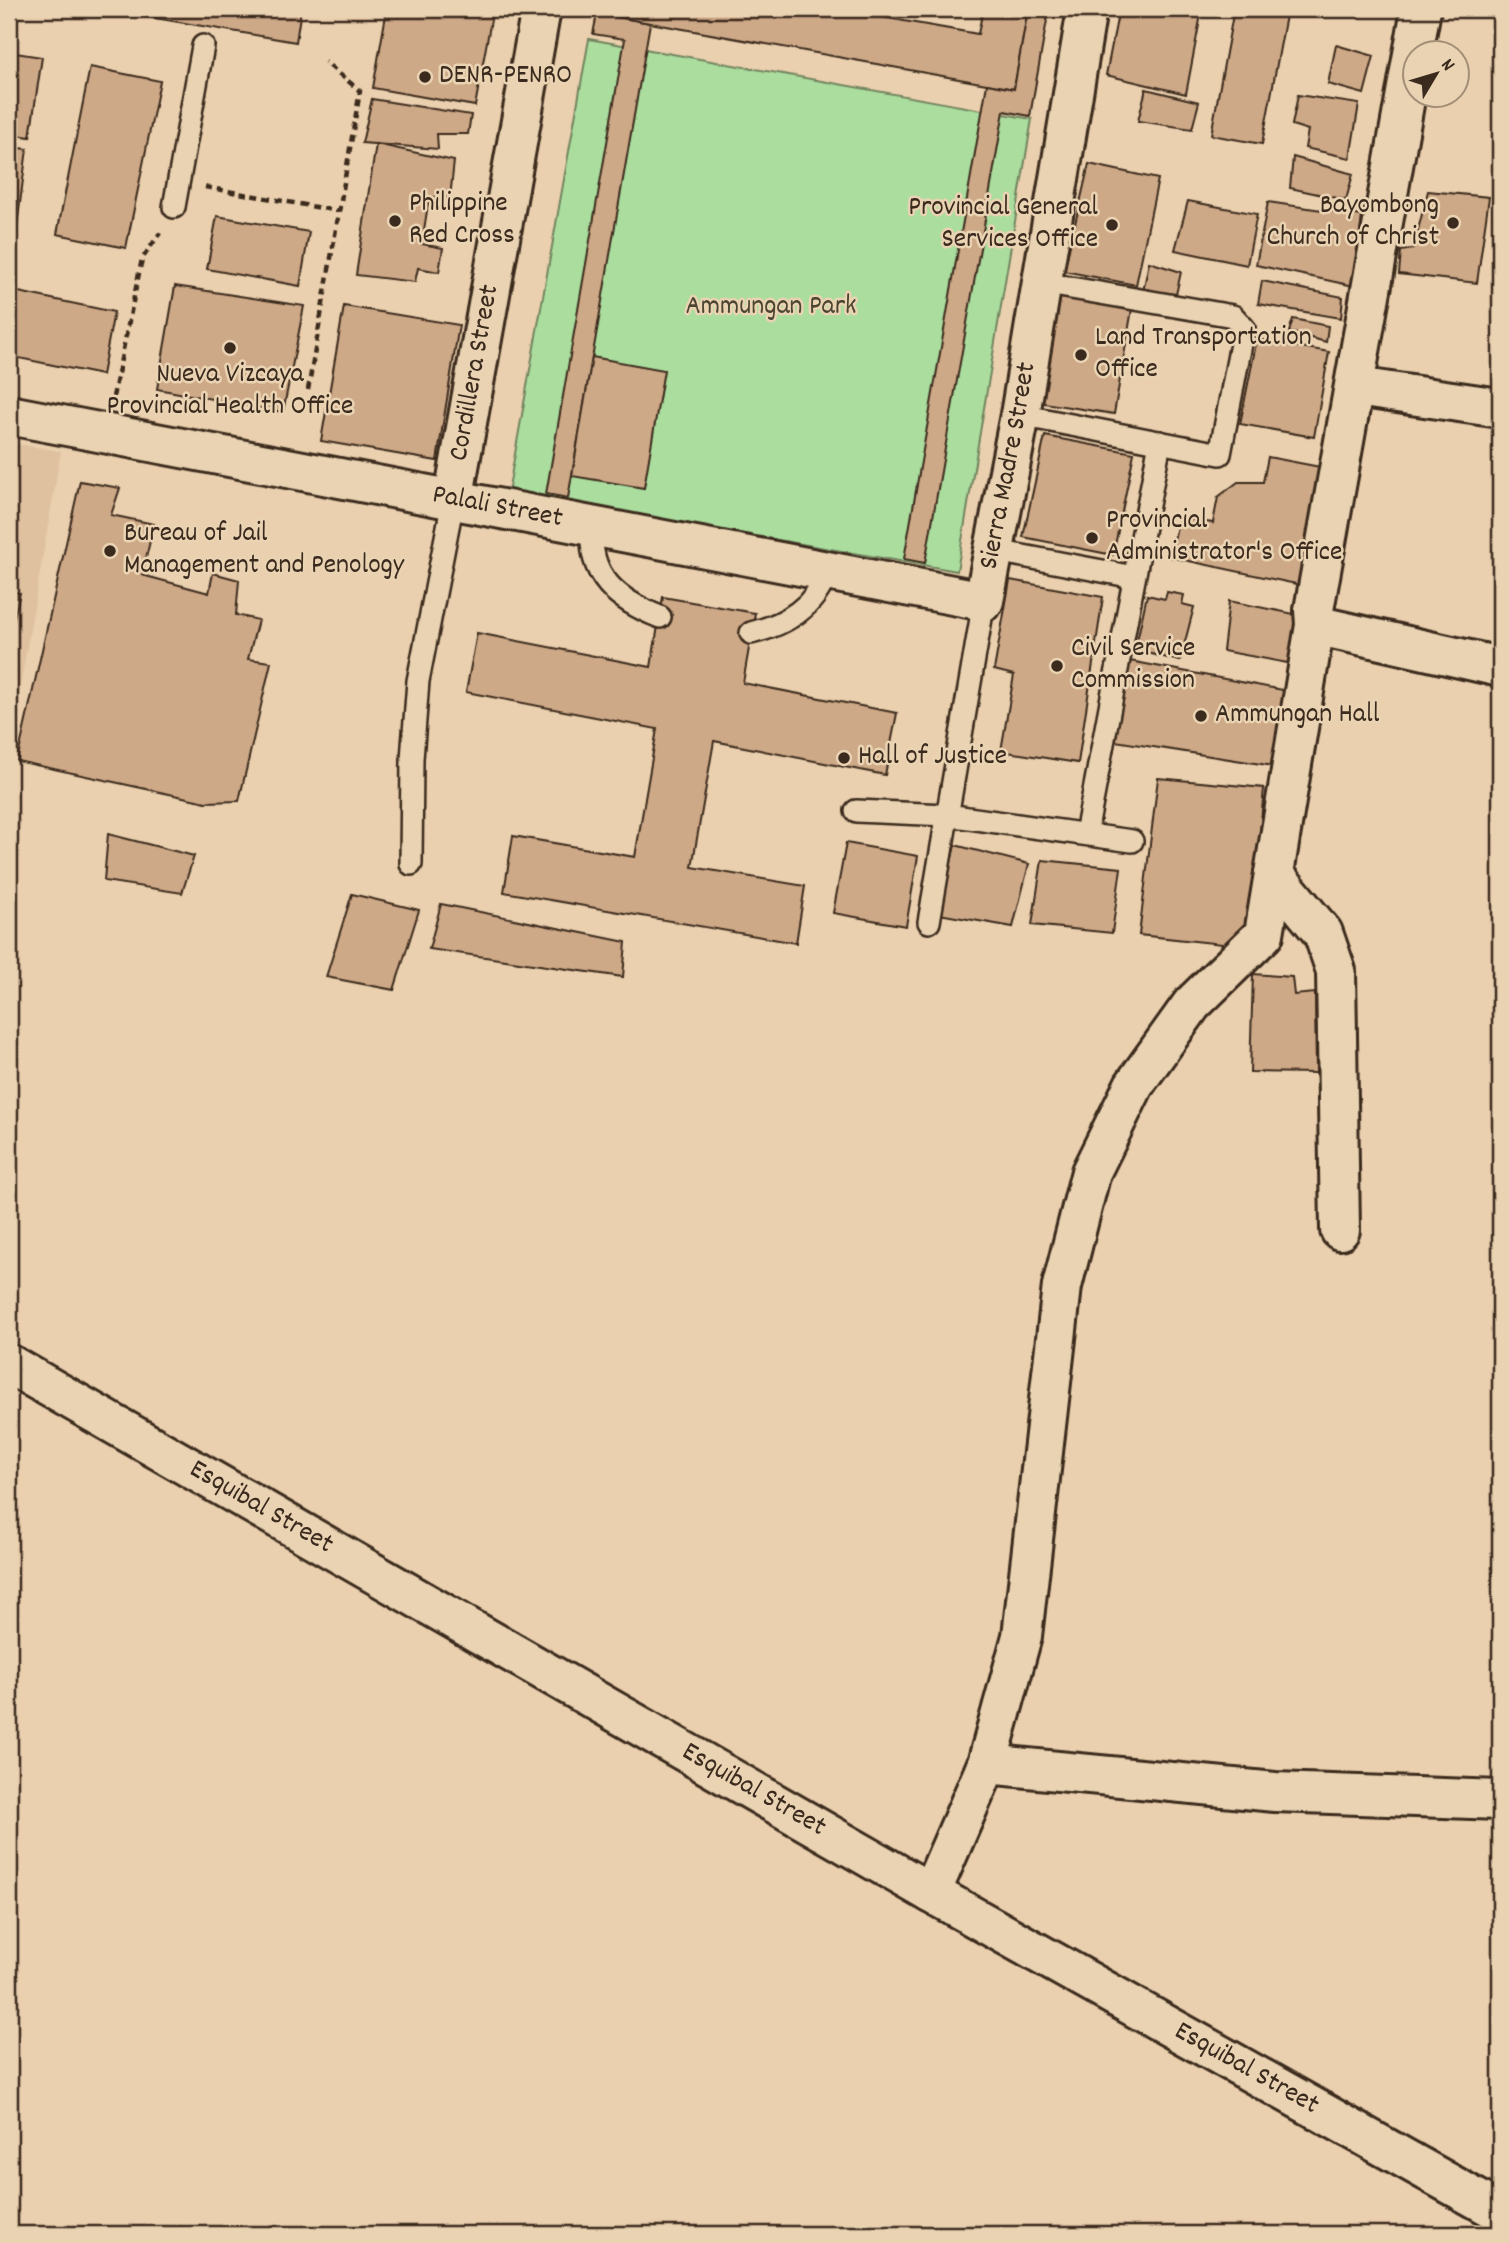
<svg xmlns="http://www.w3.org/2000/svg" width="1509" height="2243" font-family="Dekko,sans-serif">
	<rect width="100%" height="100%" fill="#ead0ae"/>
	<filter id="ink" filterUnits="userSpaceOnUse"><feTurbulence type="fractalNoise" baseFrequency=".0143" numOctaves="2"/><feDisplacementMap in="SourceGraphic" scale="14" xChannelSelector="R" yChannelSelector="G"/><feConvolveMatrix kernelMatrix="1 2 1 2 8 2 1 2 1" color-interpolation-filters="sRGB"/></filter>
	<g filter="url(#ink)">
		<polygon fill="#dfc19f" points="9,443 61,451 9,750"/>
		<polygon fill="#aadd9e" stroke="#72845e" stroke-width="2" points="589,39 1032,119 957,571 508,493"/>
		<g fill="#cea987" stroke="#3b2a1e" stroke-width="2">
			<polygon points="102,9 301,9 296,42"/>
			<polygon points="387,9 493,9 475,106 373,88"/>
			<polygon points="598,9 619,9 617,17 650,23 568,498 546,494 625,39 593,34"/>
			<polygon points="619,9 836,9 978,34 983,9 1028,9 1014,89 617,17"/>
			<polygon points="1028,9 1049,9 1030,116 1004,111 925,563 904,559 987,84 1014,89"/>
			<polygon points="1119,9 1202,9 1186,94 1106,75"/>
			<polygon points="1234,9 1287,10 1262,144 1211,135"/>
			<polygon points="1336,45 1374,56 1364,94 1328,84"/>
			<polygon points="9,52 42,57 30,137 9,134"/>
			<polygon points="90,67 160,81 126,248 57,234"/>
			<polygon points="1146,89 1199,102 1192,129 1138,121"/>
			<polygon points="1298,95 1359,104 1350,158 1305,148 1308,130 1292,125"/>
			<polygon points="372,99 471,115 468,134 437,134 438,149 362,143"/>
			<polygon points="376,144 454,161 450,198 429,197 422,244 443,248 439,272 418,268 415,282 356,275"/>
			<polygon points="9,147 27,149 16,234 9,233"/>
			<polygon points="1293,157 1353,174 1346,200 1290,188"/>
			<polygon points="1089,164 1158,179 1136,285 1064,271"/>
			<polygon points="1428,191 1489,197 1477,283 1399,274 1401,251 1413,249"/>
			<polygon points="1188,201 1257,214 1247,265 1175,250"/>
			<polygon points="1268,202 1362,216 1354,286 1256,265"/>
			<polygon points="217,216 309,232 300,286 207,269"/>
			<polygon points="1149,262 1181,272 1175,299 1143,292"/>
			<polygon points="1262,281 1343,297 1341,318 1258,304"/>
			<polygon points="175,286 304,306 283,412 157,389"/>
			<polygon points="9,290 114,312 102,375 9,356"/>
			<polygon points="1045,294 1132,309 1114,414 1031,401"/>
			<polygon points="344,306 459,325 437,461 321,441"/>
			<polygon points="1293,319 1328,326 1326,342 1289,332"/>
			<polygon points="1257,339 1329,352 1314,437 1240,424"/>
			<polygon points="592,357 664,370 644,488 572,476"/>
			<polygon points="1045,436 1134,453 1113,555 1023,537"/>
			<polygon points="1268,457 1336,470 1315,588 1170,557 1179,518 1213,523 1218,497 1238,482 1263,482"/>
			<polygon points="80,481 120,488 111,515 154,524 142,575 209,593 213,573 239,580 236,615 258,620 248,659 271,662 239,801 206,802 17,761"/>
			<polygon points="1010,580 1103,597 1078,763 1001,751 1014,675 994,670"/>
			<polygon points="9,591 20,593 9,639"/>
			<polygon points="1167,592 1184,595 1182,604 1194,607 1180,661 1135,650 1147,595 1165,599"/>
			<polygon points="663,597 755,613 743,683 897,713 885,775 714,741 692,867 805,886 796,943 504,892 513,836 635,857 657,729 466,692 477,633 651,667"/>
			<polygon points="1229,601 1299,615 1293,664 1223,651"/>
			<polygon points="1130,661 1288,691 1274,766 1115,741"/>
			<polygon points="1158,778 1264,788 1250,947 1139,935"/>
			<polygon points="108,834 194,856 182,893 104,881"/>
			<polygon points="846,843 918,856 906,926 833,913"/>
			<polygon points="955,845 1029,864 1013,927 939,914"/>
			<polygon points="1042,860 1121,868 1112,933 1032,925"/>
			<polygon points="352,894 419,910 394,990 326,977"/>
			<polygon points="441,904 626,942 623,977 429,949"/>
			<polygon points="1253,974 1292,977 1294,995 1315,993 1316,1073 1250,1072"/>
		</g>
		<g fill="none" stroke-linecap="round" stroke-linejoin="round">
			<defs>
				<g id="service">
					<polyline points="174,207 203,46"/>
					<polyline points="1020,415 1220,454 1244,328 1233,316 1042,283"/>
					<path d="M593,527C586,576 619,601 660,617"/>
					<polyline points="996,551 1134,577"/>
					<path d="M751,633C787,624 815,607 827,572"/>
					<polyline points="856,811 947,815 1132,841"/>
					<polyline points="1086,834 1160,442"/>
					<polyline points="411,864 412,759 418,681 453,501"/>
					<polyline points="929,922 984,601"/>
				</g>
				<g id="minor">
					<polyline points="1356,387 1500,408"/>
					<path id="s1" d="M9,415L984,601L1020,415L1087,9"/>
					<path id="s2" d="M453,501L541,9"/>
					<polyline points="1315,625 1500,667"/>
					<polyline points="1274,874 1323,933 1336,971 1340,1230"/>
					<polyline points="987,1764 1275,1792 1500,1800"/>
					<polyline points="931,1893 987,1764 1022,1636 1062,1286 1091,1172 1134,1085 1192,1004 1264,934 1315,625 1314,610 1421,9"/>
				</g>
				<g id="tertiary">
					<path id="s3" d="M9,1364L931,1893L1500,2212"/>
				</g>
			</defs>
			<use href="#service" stroke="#3b2a1e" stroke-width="26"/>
			<use href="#minor" stroke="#3b2a1e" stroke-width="44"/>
			<use href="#tertiary" stroke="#3b2a1e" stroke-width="44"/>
			<g stroke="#3b2a1e" stroke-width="4.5" stroke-dasharray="7 5" stroke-linecap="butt">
				<polyline points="205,187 338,211"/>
				<polyline points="308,390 360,91 325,62"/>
				<polyline points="113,397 142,259 160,233"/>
			</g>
			<use href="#service" stroke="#e9d3b2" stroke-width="21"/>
			<use href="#minor" stroke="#e9d3b2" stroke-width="38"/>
			<use href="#tertiary" stroke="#e9d3b2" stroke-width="38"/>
		</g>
	</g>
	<g fill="#3b2a1e" stroke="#e9d3b2" stroke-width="2.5">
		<circle cx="425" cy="77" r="7"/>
		<circle cx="395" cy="221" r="7"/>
		<circle cx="1453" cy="223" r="7"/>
		<circle cx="1112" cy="225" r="7"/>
		<circle cx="230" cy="348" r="7"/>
		<circle cx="1081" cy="355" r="7"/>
		<circle cx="1092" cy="538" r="7"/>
		<circle cx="110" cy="551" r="7"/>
		<circle cx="1057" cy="666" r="7"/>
		<circle cx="1201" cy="716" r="7"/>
		<circle cx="844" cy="758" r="7"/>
	</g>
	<g text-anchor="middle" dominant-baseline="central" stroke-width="5" stroke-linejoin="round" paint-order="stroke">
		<g font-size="28" fill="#3b2a1e" stroke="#e9d3b2" text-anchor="start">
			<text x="439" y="77">DENR-PENRO</text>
			<text x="409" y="205">Philippine<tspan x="409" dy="32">Red Cross</tspan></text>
			<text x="1439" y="207" text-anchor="end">Bayombong<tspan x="1439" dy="32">Church of Christ</tspan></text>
			<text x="1098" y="209" text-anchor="end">Provincial General<tspan x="1098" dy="32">Services Office</tspan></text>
			<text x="1095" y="339">Land Transportation<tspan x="1095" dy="32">Office</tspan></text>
			<text x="230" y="376" text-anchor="middle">Nueva Vizcaya<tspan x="230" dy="32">Provincial Health Office</tspan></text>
			<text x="1106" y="522">Provincial<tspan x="1106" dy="32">Administrator's Office</tspan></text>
			<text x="124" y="535">Bureau of Jail<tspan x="124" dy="32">Management and Penology</tspan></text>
			<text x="1071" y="650">Civil Service<tspan x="1071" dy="32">Commission</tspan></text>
			<text x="1215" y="716">Ammungan Hall</text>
			<text x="858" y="758">Hall of Justice</text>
		</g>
		<g font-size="28" fill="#4c4531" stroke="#e9d3b2">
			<text x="771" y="308">Ammungan Park</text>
		</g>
		<g font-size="28" fill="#3b2a1e" stroke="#e9d3b2">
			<text stroke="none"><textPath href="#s2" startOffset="130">Cordillera Street</textPath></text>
			<text stroke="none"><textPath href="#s1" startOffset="1130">Sierra Madre Street</textPath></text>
			<text stroke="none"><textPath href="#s1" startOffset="497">Palali Street</textPath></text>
			<text stroke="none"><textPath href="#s3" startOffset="290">Esquibal Street</textPath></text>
			<text stroke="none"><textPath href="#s3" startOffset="858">Esquibal Street</textPath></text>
			<text stroke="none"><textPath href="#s3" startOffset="1424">Esquibal Street</textPath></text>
		</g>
	</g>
	<rect width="1509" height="2243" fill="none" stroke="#e9d3b2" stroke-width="35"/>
	<rect x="18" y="18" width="1474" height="2208" fill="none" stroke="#3b2a1e" stroke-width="2.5" filter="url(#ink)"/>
	<g transform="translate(1436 74) rotate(52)"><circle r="33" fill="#e9d3b2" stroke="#a38f77" stroke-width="2"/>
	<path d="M0-5L12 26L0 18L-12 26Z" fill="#3b2a1e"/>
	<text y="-10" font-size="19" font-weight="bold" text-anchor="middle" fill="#3b2a1e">N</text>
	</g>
</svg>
